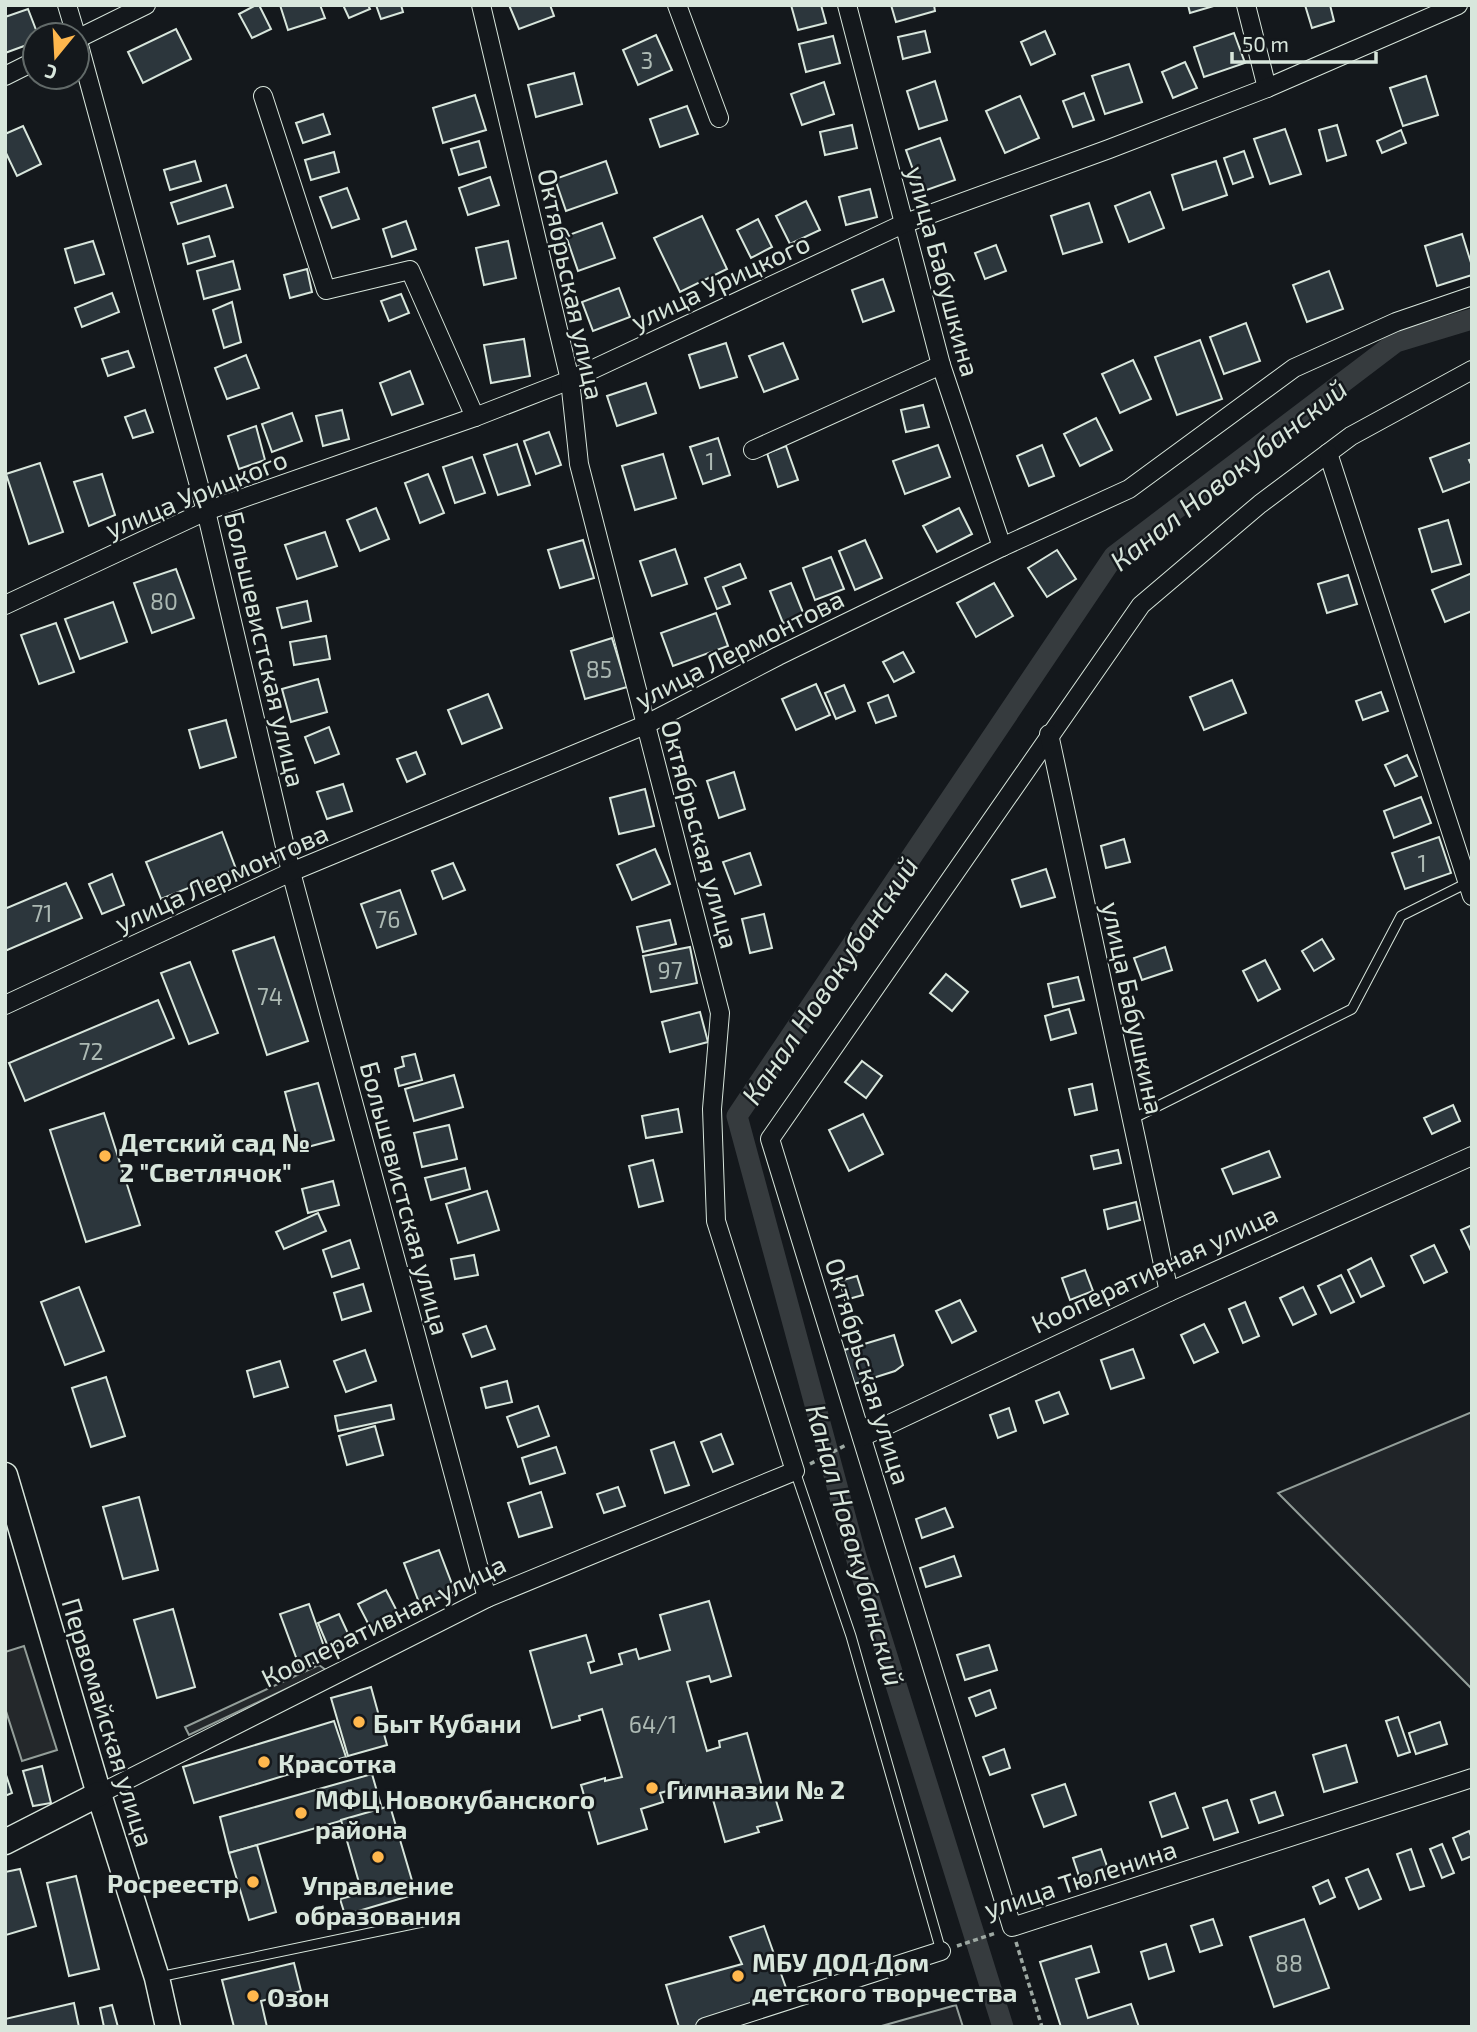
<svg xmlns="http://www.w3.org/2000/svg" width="1477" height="2032" font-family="'Exo 2',sans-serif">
	<rect width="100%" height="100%" fill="#14181c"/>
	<g fill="#202428" stroke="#939e99" stroke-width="2">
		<polygon points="1472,1412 1472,1689 1278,1493"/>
		<polygon points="956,2005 963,2027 878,2027"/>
	</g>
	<g fill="#24282b" stroke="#939e99" stroke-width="2">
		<polygon points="24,1646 57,1750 22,1761 5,1708 5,1652"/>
		<polygon points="319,1665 326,1670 189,1735 185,1727"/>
	</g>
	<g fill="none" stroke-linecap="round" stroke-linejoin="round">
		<polyline stroke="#363b3e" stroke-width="21" points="1003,2027 857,1560 737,1116 1114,556 1396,342 1472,319"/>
	</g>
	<g fill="#2c363c" stroke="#d8e6dc" stroke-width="2">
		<polygon points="256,5 259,5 271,29 252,38 239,14"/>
		<polygon points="280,5 320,5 325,18 288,30"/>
		<polygon points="343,5 368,5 370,9 349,18"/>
		<polygon points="376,5 401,5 403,12 381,19"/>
		<polygon points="509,5 550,5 554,16 519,29"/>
		<polygon points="791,5 821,5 826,23 798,30"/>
		<polygon points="891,5 934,5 935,11 896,22"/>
		<polygon points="1188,5 1217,5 1190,13"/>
		<polygon points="1305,5 1330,5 1334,21 1312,28"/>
		<polygon points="28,9 38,35 35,35 35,42 5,53 5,17"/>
		<polygon points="176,29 191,59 143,83 128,52"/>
		<polygon points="925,31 930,52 903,59 898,37"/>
		<polygon points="1045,31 1055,54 1031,65 1021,42"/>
		<polygon points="1234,33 1245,63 1204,77 1194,47"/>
		<polygon points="656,35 672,70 638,85 623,50"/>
		<polygon points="833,36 840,63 806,72 799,44"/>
		<polygon points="1185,62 1197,88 1173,98 1162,72"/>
		<polygon points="1129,64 1142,102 1105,114 1092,76"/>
		<polygon points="574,73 582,104 536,117 528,85"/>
		<polygon points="1426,76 1438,115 1403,126 1390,88"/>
		<polygon points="935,81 947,120 919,129 907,91"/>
		<polygon points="824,82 834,114 802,125 791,94"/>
		<polygon points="1084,93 1094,120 1073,127 1063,101"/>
		<polygon points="475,95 486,130 443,143 433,108"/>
		<polygon points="1020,96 1039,138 1005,153 986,111"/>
		<polygon points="687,106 698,134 660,147 650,119"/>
		<polygon points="323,114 330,134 303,143 296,123"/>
		<polygon points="852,125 857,148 825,155 820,132"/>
		<polygon points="1337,125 1346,155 1327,161 1319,130"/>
		<polygon points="23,126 41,164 17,176 5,151 5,134"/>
		<polygon points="1285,129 1301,174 1270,184 1254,139"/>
		<polygon points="1401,130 1406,143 1382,153 1377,141"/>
		<polygon points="940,138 955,180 921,192 906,150"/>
		<polygon points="479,141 486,167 459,175 451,149"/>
		<polygon points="1244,151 1253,177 1233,184 1224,158"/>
		<polygon points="334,152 339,172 311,180 305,160"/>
		<polygon points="195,161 201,181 170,190 164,170"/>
		<polygon points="606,161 617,193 566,211 555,179"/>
		<polygon points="1216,161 1227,195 1183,210 1172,175"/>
		<polygon points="490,177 499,205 468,215 459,188"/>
		<polygon points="226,185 233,207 178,224 171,203"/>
		<polygon points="347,188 359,219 332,228 320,197"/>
		<polygon points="870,189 877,217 846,225 839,197"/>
		<polygon points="1150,192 1164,228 1129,242 1115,206"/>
		<polygon points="806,201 820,230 790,244 776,216"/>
		<polygon points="1089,203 1102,242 1063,254 1051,216"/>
		<polygon points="702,216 727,269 680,292 654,238"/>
		<polygon points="758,219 772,247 751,258 737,230"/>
		<polygon points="406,221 416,249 392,257 383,229"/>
		<polygon points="602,223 615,258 578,271 566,236"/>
		<polygon points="1462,234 1472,266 1472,275 1437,286 1425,246"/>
		<polygon points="209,236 215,256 188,264 183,244"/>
		<polygon points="93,241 104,274 75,283 65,249"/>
		<polygon points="508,241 516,278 484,285 476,248"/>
		<polygon points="996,245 1006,271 985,279 975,253"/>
		<polygon points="233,261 240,289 204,299 197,271"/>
		<polygon points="307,269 312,292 290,298 284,275"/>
		<polygon points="1329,271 1343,309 1307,322 1293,285"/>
		<polygon points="883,279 894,311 863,322 852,290"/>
		<polygon points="619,288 630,317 593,331 582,302"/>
		<polygon points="112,293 119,312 82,327 75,308"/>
		<polygon points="401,294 409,313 389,321 381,301"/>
		<polygon points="232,302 241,342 224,348 213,310"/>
		<polygon points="1246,323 1260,361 1224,374 1210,337"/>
		<polygon points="524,339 530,376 491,383 484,345"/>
		<polygon points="1200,340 1222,399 1177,415 1155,357"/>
		<polygon points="726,343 737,377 700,388 689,355"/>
		<polygon points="783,343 798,379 764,392 749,356"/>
		<polygon points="128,351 134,367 108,376 102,359"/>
		<polygon points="246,355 259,388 227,399 215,368"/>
		<polygon points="1133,360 1151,399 1120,413 1102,374"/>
		<polygon points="410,371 423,404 392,415 380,383"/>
		<polygon points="646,383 656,413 617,426 607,396"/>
		<polygon points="923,405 929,427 906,432 901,410"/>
		<polygon points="145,410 153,432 133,438 125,417"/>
		<polygon points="342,410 349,439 323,446 316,416"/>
		<polygon points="292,413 302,441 272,452 262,424"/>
		<polygon points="1096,418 1112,450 1080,466 1064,434"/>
		<polygon points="256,426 265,460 239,469 228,436"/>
		<polygon points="549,432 561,465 536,474 524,441"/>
		<polygon points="718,438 730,475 703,484 690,447"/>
		<polygon points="1472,442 1472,459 1469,460 1472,466 1472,481 1443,492 1430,458"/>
		<polygon points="517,444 530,485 498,495 484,455"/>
		<polygon points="938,445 950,477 905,494 893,461"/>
		<polygon points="1042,445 1054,476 1029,486 1017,456"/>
		<polygon points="786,446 798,480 778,487 767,453"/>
		<polygon points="663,454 676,498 635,510 622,466"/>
		<polygon points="472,457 485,493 455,503 443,467"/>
		<polygon points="40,463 63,532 29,544 6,474"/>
		<polygon points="102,474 115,515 89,526 74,482"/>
		<polygon points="428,474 444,513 420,523 405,483"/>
		<polygon points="376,508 389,539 360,551 347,520"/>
		<polygon points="959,508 972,534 937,552 923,526"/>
		<polygon points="1448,520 1461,564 1432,572 1419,529"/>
		<polygon points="325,532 337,566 297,579 285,545"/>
		<polygon points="583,540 594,578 560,588 548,550"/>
		<polygon points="865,540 882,578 855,590 839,551"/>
		<polygon points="675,549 687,584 652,596 640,561"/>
		<polygon points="1057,550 1076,579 1047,597 1028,568"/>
		<polygon points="831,557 844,589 815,600 803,568"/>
		<polygon points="740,564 746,578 723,587 730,604 717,609 705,578"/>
		<polygon points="176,569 194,618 152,633 134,583"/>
		<polygon points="1472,573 1472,611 1445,622 1432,590"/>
		<polygon points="1348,575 1357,604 1327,613 1318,584"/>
		<polygon points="791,583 804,615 783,623 770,591"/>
		<polygon points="994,583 1013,616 976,637 957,603"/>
		<polygon points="307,601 311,621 282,628 277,608"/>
		<polygon points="113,602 127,642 80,659 65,619"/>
		<polygon points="716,613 728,646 673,666 661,633"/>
		<polygon points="56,623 74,672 39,684 21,635"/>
		<polygon points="326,636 330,659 294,665 290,642"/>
		<polygon points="612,638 627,687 585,699 571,651"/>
		<polygon points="903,652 914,672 894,682 883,662"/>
		<polygon points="318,679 327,712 291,722 282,689"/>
		<polygon points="1232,680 1246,713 1204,730 1190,697"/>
		<polygon points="816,684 830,715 796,730 782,699"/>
		<polygon points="844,685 855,711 836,719 825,693"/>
		<polygon points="1381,692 1388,711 1363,720 1356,701"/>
		<polygon points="488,694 502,728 462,744 448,710"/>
		<polygon points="888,695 896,716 876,723 868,703"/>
		<polygon points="226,720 236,757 200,768 189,730"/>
		<polygon points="329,727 339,754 315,763 305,737"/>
		<polygon points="416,752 425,774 407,782 397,759"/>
		<polygon points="1407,755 1417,776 1395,786 1385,765"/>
		<polygon points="734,772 745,809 719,818 707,781"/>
		<polygon points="343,784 352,811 327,819 317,792"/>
		<polygon points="645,789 654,826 619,834 610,798"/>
		<polygon points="1421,797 1431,823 1394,838 1384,811"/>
		<polygon points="222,832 236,869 161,899 146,862"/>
		<polygon points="1439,837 1451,873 1405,889 1392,853"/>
		<polygon points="1124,839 1130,862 1106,868 1101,846"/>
		<polygon points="655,849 670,884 632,900 617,865"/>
		<polygon points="750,853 761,885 735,894 723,862"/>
		<polygon points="453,863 465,890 443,899 432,871"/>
		<polygon points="1046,869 1055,897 1021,907 1012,880"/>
		<polygon points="112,874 124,905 102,914 89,884"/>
		<polygon points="66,883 82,918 5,951 5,905 7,908"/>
		<polygon points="400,890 416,934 377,948 361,904"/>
		<polygon points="764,914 772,948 750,953 742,919"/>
		<polygon points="670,920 676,944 643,952 637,927"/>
		<polygon points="274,937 308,1041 267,1055 233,951"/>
		<polygon points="1322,939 1334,959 1314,971 1302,951"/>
		<polygon points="690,947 697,983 651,992 643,956"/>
		<polygon points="1165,947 1172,970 1142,980 1134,958"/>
		<polygon points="1265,960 1280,989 1258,1001 1243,971"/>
		<polygon points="190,962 218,1033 189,1044 161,973"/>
		<polygon points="946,974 968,992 952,1011 930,993"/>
		<polygon points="1078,977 1084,1000 1053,1007 1048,984"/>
		<polygon points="158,1000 174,1038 25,1101 9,1063"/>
		<polygon points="1069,1009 1076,1033 1051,1040 1045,1016"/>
		<polygon points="700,1012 708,1042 670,1052 662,1022"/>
		<polygon points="415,1054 422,1080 399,1086 395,1069 404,1066 402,1057"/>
		<polygon points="862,1061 882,1076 866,1098 845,1082"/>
		<polygon points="454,1075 463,1107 414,1121 405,1089"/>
		<polygon points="318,1083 334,1140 300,1149 285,1092"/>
		<polygon points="1092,1084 1097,1110 1075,1115 1069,1089"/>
		<polygon points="1453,1105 1460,1121 1432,1134 1424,1118"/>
		<polygon points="678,1109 682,1132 646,1138 642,1116"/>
		<polygon points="104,1113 140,1225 86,1242 50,1130"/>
		<polygon points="863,1114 883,1154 849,1171 829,1130"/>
		<polygon points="449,1125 457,1159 422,1167 414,1133"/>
		<polygon points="1118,1150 1121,1163 1094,1169 1091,1156"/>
		<polygon points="1269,1151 1280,1177 1233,1194 1222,1169"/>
		<polygon points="653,1160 663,1201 639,1207 629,1166"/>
		<polygon points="465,1168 470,1189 431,1200 425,1178"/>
		<polygon points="333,1181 339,1205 308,1213 302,1189"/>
		<polygon points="487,1191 499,1230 458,1243 446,1204"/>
		<polygon points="1136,1202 1140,1220 1108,1229 1104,1210"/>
		<polygon points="318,1213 326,1231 284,1249 276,1232"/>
		<polygon points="1472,1225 1472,1253 1461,1230"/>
		<polygon points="350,1240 359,1268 332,1277 323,1250"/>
		<polygon points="1434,1245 1447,1272 1424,1283 1411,1256"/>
		<polygon points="474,1255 478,1275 455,1279 451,1259"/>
		<polygon points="1371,1258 1384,1286 1361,1297 1348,1270"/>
		<polygon points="1085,1270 1093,1291 1070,1300 1062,1278"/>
		<polygon points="1341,1275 1354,1302 1331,1313 1318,1286"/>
		<polygon points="857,1276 863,1295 845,1300 840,1281"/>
		<polygon points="363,1284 371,1311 342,1320 334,1293"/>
		<polygon points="79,1287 104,1351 65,1365 41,1302"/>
		<polygon points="1303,1287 1316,1314 1293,1325 1280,1298"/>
		<polygon points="960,1300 976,1331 952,1343 936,1311"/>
		<polygon points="1245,1302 1259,1336 1243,1343 1229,1309"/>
		<polygon points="1204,1324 1218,1352 1194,1363 1181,1335"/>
		<polygon points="486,1326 495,1349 472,1357 463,1334"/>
		<polygon points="894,1335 903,1365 895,1371 851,1385 841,1351"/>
		<polygon points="1133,1349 1144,1378 1111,1389 1101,1360"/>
		<polygon points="365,1350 376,1381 346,1392 334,1361"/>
		<polygon points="280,1361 288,1387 254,1397 247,1371"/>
		<polygon points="106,1377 125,1436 91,1447 72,1388"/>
		<polygon points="507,1381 512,1402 486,1408 481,1388"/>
		<polygon points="1059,1392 1068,1414 1044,1423 1036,1401"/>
		<polygon points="391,1405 394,1419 338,1431 335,1416"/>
		<polygon points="538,1406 549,1436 518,1447 507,1417"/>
		<polygon points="1009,1408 1016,1431 998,1438 990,1415"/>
		<polygon points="375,1426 383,1455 347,1465 339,1436"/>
		<polygon points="721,1434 733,1464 713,1472 701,1442"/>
		<polygon points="674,1442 689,1485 665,1493 651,1450"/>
		<polygon points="556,1447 565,1473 530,1484 522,1458"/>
		<polygon points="618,1487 625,1506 604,1513 597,1494"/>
		<polygon points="541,1492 552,1527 519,1537 508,1503"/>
		<polygon points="139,1497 158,1570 123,1579 103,1507"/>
		<polygon points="945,1508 953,1527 922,1538 916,1519"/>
		<polygon points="439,1550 455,1592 420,1605 404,1563"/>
		<polygon points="954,1556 961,1576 926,1587 920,1568"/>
		<polygon points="386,1590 400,1617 372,1631 358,1604"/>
		<polygon points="709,1601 731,1676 711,1682 709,1676 687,1682 707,1751 720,1747 719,1741 747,1733 765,1797 774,1794 782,1820 757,1827 759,1832 725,1842 710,1789 687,1796 685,1786 660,1793 663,1802 641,1809 647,1829 598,1844 581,1785 605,1778 605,1781 622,1777 602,1709 579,1716 580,1720 552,1728 530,1651 586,1635 594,1661 588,1663 591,1673 622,1664 619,1654 636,1649 639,1659 670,1650 660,1615"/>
		<polygon points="309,1604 328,1658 300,1668 280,1614"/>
		<polygon points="173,1609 195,1687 157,1698 134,1620"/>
		<polygon points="339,1614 351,1640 329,1649 318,1623"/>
		<polygon points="989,1645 997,1670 965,1680 957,1655"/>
		<polygon points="371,1687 387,1745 348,1756 331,1698"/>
		<polygon points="990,1690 996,1708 976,1716 969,1698"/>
		<polygon points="1398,1717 1410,1752 1398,1756 1386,1721"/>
		<polygon points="334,1721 346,1757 194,1803 183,1767"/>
		<polygon points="1440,1722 1447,1744 1416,1754 1409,1733"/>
		<polygon points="1346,1745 1357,1782 1324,1792 1313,1755"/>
		<polygon points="1004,1749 1010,1768 990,1775 983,1757"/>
		<polygon points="42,1766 51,1803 33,1806 23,1771"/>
		<polygon points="5,1772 12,1793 5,1796"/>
		<polygon points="372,1774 382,1809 229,1853 220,1817"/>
		<polygon points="1065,1784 1076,1815 1044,1827 1032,1795"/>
		<polygon points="1275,1792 1283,1815 1259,1823 1251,1800"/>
		<polygon points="1175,1793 1188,1828 1162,1837 1150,1802"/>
		<polygon points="1227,1800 1238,1832 1214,1840 1203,1808"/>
		<polygon points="390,1806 416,1894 345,1915 340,1899 362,1893 341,1820"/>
		<polygon points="1469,1831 1472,1838 1472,1856 1462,1860 1453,1838"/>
		<polygon points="1442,1844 1454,1873 1442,1878 1430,1849"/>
		<polygon points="257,1845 276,1912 249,1920 229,1853"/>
		<polygon points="1101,1849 1109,1872 1081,1882 1073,1858"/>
		<polygon points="1411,1849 1424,1886 1410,1890 1397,1854"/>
		<polygon points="20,1869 36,1926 6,1935 5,1872"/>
		<polygon points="1368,1869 1381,1899 1359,1909 1346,1878"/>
		<polygon points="76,1876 99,1969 69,1976 47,1883"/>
		<polygon points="1328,1880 1335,1897 1320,1904 1313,1887"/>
		<polygon points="1213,1919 1222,1945 1200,1952 1191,1926"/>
		<polygon points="1304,1919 1329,1988 1274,2007 1250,1937"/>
		<polygon points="764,1926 790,1999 696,2027 679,2027 666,1985 742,1964 730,1937"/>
		<polygon points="1166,1944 1174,1971 1149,1979 1141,1952"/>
		<polygon points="1091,1946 1099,1972 1076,1979 1088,2018 1131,2004 1139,2027 1061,2027 1040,1962"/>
		<polygon points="294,1963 301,1991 261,2001 267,2027 234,2027 222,1980"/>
		<polygon points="74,2003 79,2027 5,2027 5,2019"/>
		<polygon points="112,2005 118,2027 104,2027 100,2008"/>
	</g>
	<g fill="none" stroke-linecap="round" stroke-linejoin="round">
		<defs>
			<g id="lane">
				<polyline points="1132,1119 1352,1009 1401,916 1467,883"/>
				<polyline points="795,1471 851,1636 941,1951"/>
				<polyline points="159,1977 432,1920"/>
			</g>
			<g id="street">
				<polyline points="67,5 76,35"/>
				<polyline points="677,5 719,118"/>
				<polyline points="847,5 941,365 1002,547"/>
				<polyline points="1246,5 1267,88"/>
				<polyline points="77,38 206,511 291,872 487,1598"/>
				<polyline points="77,39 146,5"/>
				<polyline points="5,76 35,61"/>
				<polyline points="263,96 326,290 410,270 475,417"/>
				<polyline points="1472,370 1351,436 1260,504 1141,605 770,1139 1012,1927 1472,1778"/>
				<polyline points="753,450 941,365"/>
				<polyline points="1328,453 1472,896"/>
				<polyline points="5,605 206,511 475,417 570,380 903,224 1109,149 1267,88 1458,5"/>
				<polyline points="1049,734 1169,1292"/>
				<polyline points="5,1005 291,872 645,725 778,656 1002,547 1129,489 1294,368 1396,322 1472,296"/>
				<polyline points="862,1437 1169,1292 1472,1156"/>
				<polyline points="99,1794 487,1598 795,1471 716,1221 712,1109 720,1013 579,464 570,380 481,5"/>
				<polyline points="705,2027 941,1951"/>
			</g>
			<g id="secondary">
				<polyline points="5,1475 99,1794 157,1978 168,2027"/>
				<polyline points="5,1842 99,1794"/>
			</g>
		</defs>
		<use href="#lane" stroke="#d8e6dc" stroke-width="11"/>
		<use href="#street" stroke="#d8e6dc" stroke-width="20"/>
		<use href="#secondary" stroke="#d8e6dc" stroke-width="27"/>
		<g stroke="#9da8a2" stroke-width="3.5" stroke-dasharray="5 3.5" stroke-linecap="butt">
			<polyline points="810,1464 846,1445"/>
			<polyline points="1016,1942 1042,2027"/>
			<polyline points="957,1946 996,1933"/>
		</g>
		<use href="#lane" stroke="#14181c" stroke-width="9"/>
		<use href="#street" stroke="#14181c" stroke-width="18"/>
		<use href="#secondary" stroke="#14181c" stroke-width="24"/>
	</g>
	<g fill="#ffb74d" stroke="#14181c" stroke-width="2.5">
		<circle cx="105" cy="1156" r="7"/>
		<circle cx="359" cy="1722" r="7"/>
		<circle cx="264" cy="1762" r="7"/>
		<circle cx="652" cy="1788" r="7"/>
		<circle cx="301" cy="1813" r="7"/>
		<circle cx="378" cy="1857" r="7"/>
		<circle cx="253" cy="1882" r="7"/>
		<circle cx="738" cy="1976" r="7"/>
		<circle cx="253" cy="1996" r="7"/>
	</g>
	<g text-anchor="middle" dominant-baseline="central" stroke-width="5" stroke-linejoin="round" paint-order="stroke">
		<g font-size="23" fill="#adbab4">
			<text x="647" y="60">3</text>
			<text x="710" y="461">1</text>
			<text x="164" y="601">80</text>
			<text x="599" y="669">85</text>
			<text x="1422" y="863">1</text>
			<text x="42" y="913">71</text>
			<text x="388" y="919">76</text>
			<text x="670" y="970">97</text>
			<text x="270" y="996">74</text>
			<text x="91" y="1051">72</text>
			<text x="653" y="1724">64/1</text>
			<text x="1289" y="1963">88</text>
		</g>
		<g font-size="26" fill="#d8e6dc" stroke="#14181c">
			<text transform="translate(944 271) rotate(75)">улица Бабушкина</text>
			<text transform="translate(720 281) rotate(-25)">улица Урицкого</text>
			<text transform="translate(572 284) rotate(78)">Октябрьская улица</text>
			<text transform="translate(196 493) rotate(-22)">улица Урицкого</text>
			<text transform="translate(739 648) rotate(-27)">улица Лермонтова</text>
			<text transform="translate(266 649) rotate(77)">Большевистская улица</text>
			<text transform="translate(701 834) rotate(75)">Октябрьская улица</text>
			<text transform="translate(221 877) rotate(-24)">улица Лермонтова</text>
			<text transform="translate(1134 1008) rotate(78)">улица Бабушкина</text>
			<text transform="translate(406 1198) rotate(75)">Большевистская улица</text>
			<text transform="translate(1154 1268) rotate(-25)">Кооперативная улица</text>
			<text transform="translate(869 1371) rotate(73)">Октябрьская улица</text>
			<text transform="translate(383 1620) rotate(-26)">Кооперативная улица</text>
			<text transform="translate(109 1722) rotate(73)">Первомайская улица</text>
			<text transform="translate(1080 1878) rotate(-18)">улица Тюленина</text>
		</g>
		<g font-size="26" font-weight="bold" fill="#d8e6dc" stroke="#14181c" text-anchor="start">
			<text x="119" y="1141">Детский сад №<tspan x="119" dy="30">2 "Светлячок"</tspan></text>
			<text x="373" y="1722">Быт Кубани</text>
			<text x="278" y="1762">Красотка</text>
			<text x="666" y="1788">Гимназии № 2</text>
			<text x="315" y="1798">МФЦ Новокубанского<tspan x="315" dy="30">района</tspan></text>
			<text x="239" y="1882" text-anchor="end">Росреестр</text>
			<text x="378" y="1884" text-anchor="middle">Управление<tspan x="378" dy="30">образования</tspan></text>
			<text x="752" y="1961">МБУ ДОД Дом<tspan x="752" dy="30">детского творчества</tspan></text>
			<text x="267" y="1996">Озон</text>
		</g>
		<g font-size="28" font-style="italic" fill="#d8e6dc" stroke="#14181c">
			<text transform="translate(1228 474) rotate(-38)">Канал Новокубанский</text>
			<text transform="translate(829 980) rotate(-56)">Канал Новокубанский</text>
			<text transform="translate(856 1545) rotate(74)">Канал Новокубанский</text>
		</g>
	</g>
	<rect width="1477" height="2032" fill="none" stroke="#d8e6dc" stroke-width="14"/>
	<g transform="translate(56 56) rotate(198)"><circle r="33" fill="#14181c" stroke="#626a69" stroke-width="2"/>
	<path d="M0-5L12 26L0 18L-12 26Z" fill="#ffb74d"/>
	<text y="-10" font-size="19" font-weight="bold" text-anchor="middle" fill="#d8e6dc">С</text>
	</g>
	<path d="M1232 52v10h144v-10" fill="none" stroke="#d8e6dc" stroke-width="3.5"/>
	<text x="1242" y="52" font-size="21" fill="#d8e6dc" stroke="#14181c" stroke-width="5" paint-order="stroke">50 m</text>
</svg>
